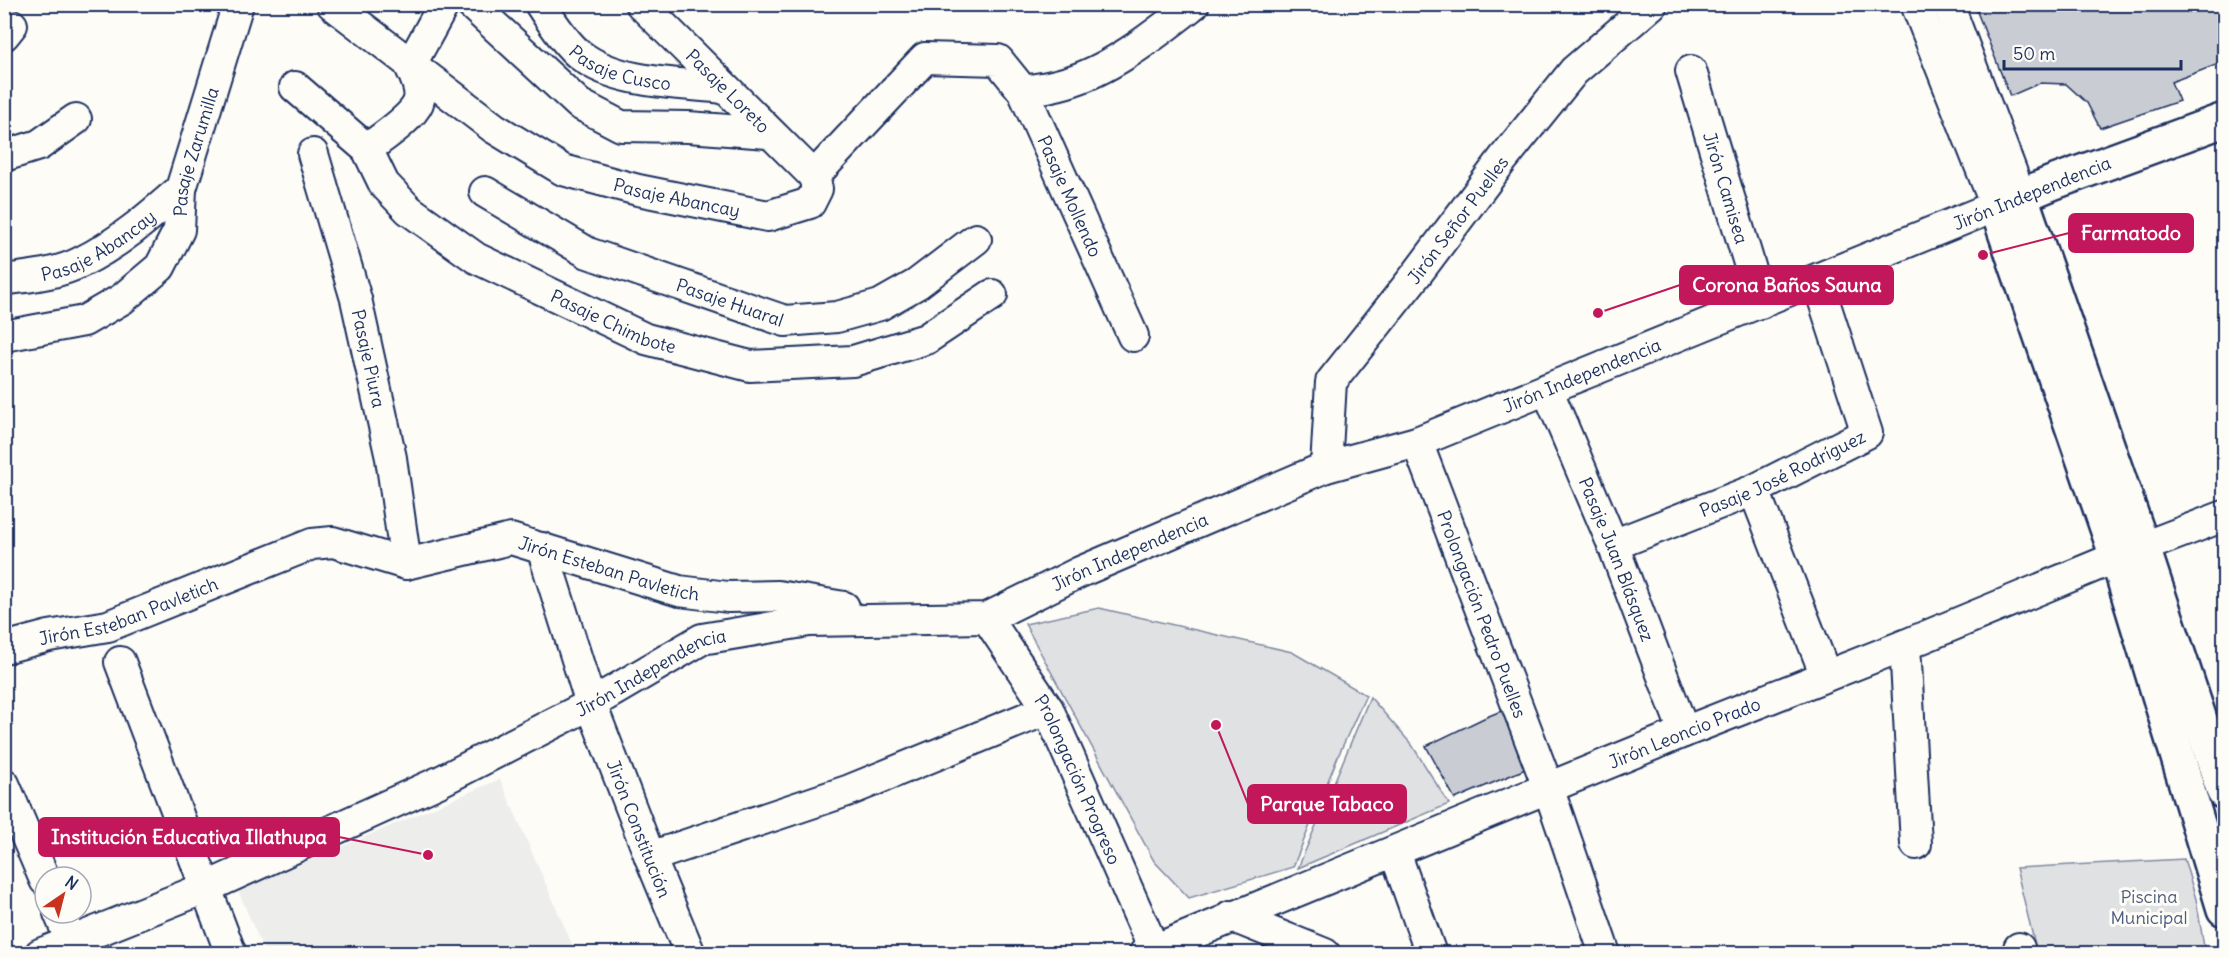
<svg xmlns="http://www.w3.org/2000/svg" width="2229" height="958" font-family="Delius,sans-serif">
	<rect width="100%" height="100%" fill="#fdfcf7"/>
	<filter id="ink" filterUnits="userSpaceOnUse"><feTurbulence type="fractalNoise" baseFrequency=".0167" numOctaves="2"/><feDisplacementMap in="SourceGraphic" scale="12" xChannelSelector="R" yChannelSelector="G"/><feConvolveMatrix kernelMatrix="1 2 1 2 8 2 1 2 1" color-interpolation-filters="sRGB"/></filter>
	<g filter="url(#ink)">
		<polygon fill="#edeeec" points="500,779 576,953 265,953 238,891"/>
		<g fill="#e0e1e3" stroke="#7e88a0" stroke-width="1.5">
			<polygon points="1099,608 1292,652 1366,695 1339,754 1293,867 1189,898 1154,861 1025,624"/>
			<polygon points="1370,697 1412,745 1449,804 1298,868"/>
			<polygon points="2184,859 2196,899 2205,953 2037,953 2016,868"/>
		</g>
		<g fill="#c9ccd3" stroke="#1b2f5e" stroke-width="1.5">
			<polygon points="1974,4 2224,4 2224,62 2171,82 2179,101 2100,128 2087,103 2066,84 2040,83 2010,96"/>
			<polygon points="1506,709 1530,767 1455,799 1426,746 1484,718"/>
		</g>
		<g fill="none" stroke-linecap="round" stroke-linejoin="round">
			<defs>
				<g id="minor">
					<path id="s1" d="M332,4L494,128L563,170L638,190L768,216L810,203L817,189L814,176"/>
					<polyline points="471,4 579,104 621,126 688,127 768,133"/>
					<path id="s2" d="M540,4C549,18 568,46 580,55C617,84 679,83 724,88"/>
					<path id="s3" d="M641,4L814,176"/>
					<polyline points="1948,4 2021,197"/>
					<polyline points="4,35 12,25"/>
					<path id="s4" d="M1691,71L1761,303"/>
					<path id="s5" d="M295,87L367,149L384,184L409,210L476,258L646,339L750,366L853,361L926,339L992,295"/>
					<path d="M1023,91C1037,89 1051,87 1064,83C1110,71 1157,33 1194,4"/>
					<path d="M367,149C380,139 412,118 418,103C423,91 415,77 410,66L444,4"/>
					<path id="s6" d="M313,154L356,299L391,458L406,564"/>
					<polyline points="4,156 39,145 76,119"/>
					<path id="s7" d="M814,176L925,58L998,60L1023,91L1133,336"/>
					<path id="s8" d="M485,192L588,253L785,321L837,317L880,305L917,284L976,239"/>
					<path id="s9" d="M4,280C30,276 58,274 81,262C118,244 150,216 181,189"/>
					<path id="s10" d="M4,336L84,321L122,299L160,267L179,230L181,189L238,4"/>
					<path id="s11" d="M1547,389L1613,545L1684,732"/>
					<path id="s12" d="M1417,442L1548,787L1605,954"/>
					<path id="s13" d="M1326,467L1331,382L1416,275L1503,159L1574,71L1652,4"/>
					<polyline points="1754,490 1826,676"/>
					<path id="s14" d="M1613,545L1754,490L1867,433L1817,280"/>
					<path id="s15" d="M542,548L591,704L650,857L690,954"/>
					<path id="s16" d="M987,618L1048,709L1156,954"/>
					<polyline points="1905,645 1916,844"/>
					<path id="s17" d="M4,648L49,636L108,626L312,544L333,542L406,564L511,539L679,591L728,597L778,596L844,607"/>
					<polyline points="120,662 231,954"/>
					<polyline points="4,784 45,880"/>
					<polyline points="1395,852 1431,954"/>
					<polyline points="650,857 850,790 1048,709"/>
					<polyline points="59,913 71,941"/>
					<polyline points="1231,916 1325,954"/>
					<polyline points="2019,948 2020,954"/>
					<path id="s18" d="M40,954L205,888L439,782L591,704L702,639L809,621L987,618L1080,572L1326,467L1417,442L1996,206L1916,4"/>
					<path id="s19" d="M1144,954L1684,732L1905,645L2117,557L2224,516"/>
				</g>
				<g id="major">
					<polyline points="2224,120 2052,183 1996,206 2117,557 2224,909"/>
					<polyline points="2021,197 2143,548 2224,792"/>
				</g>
			</defs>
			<use href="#minor" stroke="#1b2f5e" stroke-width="34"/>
			<use href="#major" stroke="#1b2f5e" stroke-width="38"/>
			<use href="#minor" stroke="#fdfcf7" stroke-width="30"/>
			<use href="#major" stroke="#fdfcf7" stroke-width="33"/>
		</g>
	</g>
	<g text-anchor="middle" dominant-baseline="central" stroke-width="6" stroke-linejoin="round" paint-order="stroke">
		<g font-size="18" fill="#1b2f5e" stroke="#fdfcf7">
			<text stroke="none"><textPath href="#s2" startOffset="108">Pasaje Cusco</textPath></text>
			<text stroke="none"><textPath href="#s3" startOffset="123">Pasaje Loreto</textPath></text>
			<text stroke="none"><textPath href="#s10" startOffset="297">Pasaje Zarumilla</textPath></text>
			<text stroke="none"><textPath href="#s4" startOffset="122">Jirón Camisea</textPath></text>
			<text transform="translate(2032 193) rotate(-22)">Jirón Independencia</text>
			<text stroke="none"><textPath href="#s7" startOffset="390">Pasaje Mollendo</textPath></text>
			<text stroke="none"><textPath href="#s1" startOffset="402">Pasaje Abancay</textPath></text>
			<text stroke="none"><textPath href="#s13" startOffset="291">Jirón Señor Puelles</textPath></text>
			<text stroke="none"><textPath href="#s9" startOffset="102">Pasaje Abancay</textPath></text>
			<text stroke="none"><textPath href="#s8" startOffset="270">Pasaje Huaral</textPath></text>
			<text stroke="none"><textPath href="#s5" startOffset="404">Pasaje Chimbote</textPath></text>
			<text stroke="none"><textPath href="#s6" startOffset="212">Pasaje Piura</textPath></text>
			<text stroke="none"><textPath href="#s18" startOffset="1664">Jirón Independencia</textPath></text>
			<text stroke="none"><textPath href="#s14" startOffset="184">Pasaje José Rodríguez</textPath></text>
			<text stroke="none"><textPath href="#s18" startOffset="1178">Jirón Independencia</textPath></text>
			<text stroke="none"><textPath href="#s11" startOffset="184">Pasaje Juan Blásquez</textPath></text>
			<text stroke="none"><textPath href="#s17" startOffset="634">Jirón Esteban Pavletich</textPath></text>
			<text stroke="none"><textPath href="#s17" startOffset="130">Jirón Esteban Pavletich</textPath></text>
			<text stroke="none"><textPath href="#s12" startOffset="184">Prolongación Pedro Puelles</textPath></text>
			<text stroke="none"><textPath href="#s18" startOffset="674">Jirón Independencia</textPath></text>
			<text stroke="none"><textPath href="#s19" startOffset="584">Jirón Leoncio Prado</textPath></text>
			<text stroke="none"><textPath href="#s16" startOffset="186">Prolongación Progreso</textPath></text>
			<text stroke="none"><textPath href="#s15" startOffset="297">Jirón Constitución</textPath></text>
		</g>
		<g font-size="18" fill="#4c5c7f" stroke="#fdfcf7">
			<text x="2149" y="896">Piscina<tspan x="2149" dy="21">Municipal</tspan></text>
		</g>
	</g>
	<path fill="none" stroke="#c2185b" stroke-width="2" d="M1983 255L2069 233M1598 313L1680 285M1216 725L1248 804M428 855L339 837"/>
	<g fill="#c2185b" stroke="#fdfcf7" stroke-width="2">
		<circle cx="1983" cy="255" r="6"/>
		<circle cx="1598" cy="313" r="6"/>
		<circle cx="1216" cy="725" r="6"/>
		<circle cx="428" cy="855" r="6"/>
	</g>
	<g fill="#c2185b" stroke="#c2185b" stroke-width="2">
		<rect x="2069" y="214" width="124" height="38" rx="6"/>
		<rect x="1680" y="266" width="213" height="38" rx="6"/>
		<rect x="1248" y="785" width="158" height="38" rx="6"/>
		<rect x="39" y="818" width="300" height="38" rx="6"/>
	</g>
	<g font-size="20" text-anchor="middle" font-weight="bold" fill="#fff">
		<text x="2131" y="240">Farmatodo</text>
		<text x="1787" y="292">Corona Baños Sauna</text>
		<text x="1327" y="811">Parque Tabaco</text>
		<text x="189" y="844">Institución Educativa Illathupa</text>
	</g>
	<rect width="2229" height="958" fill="none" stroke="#fdfcf7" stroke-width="24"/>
	<rect x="12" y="12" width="2205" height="934" fill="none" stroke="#1b2f5e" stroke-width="2" filter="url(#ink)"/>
	<g transform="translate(63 895) rotate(35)"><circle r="28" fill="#fdfcf7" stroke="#a3aaba" stroke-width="1.5"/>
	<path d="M0-4.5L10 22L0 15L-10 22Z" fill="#c8321e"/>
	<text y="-9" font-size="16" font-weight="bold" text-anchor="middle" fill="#1b2f5e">N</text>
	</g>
	<path d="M2004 60v9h177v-9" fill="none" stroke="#1b2f5e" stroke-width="3"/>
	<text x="2013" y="60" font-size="18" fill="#1b2f5e" stroke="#fdfcf7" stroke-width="4.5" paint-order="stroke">50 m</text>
</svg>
